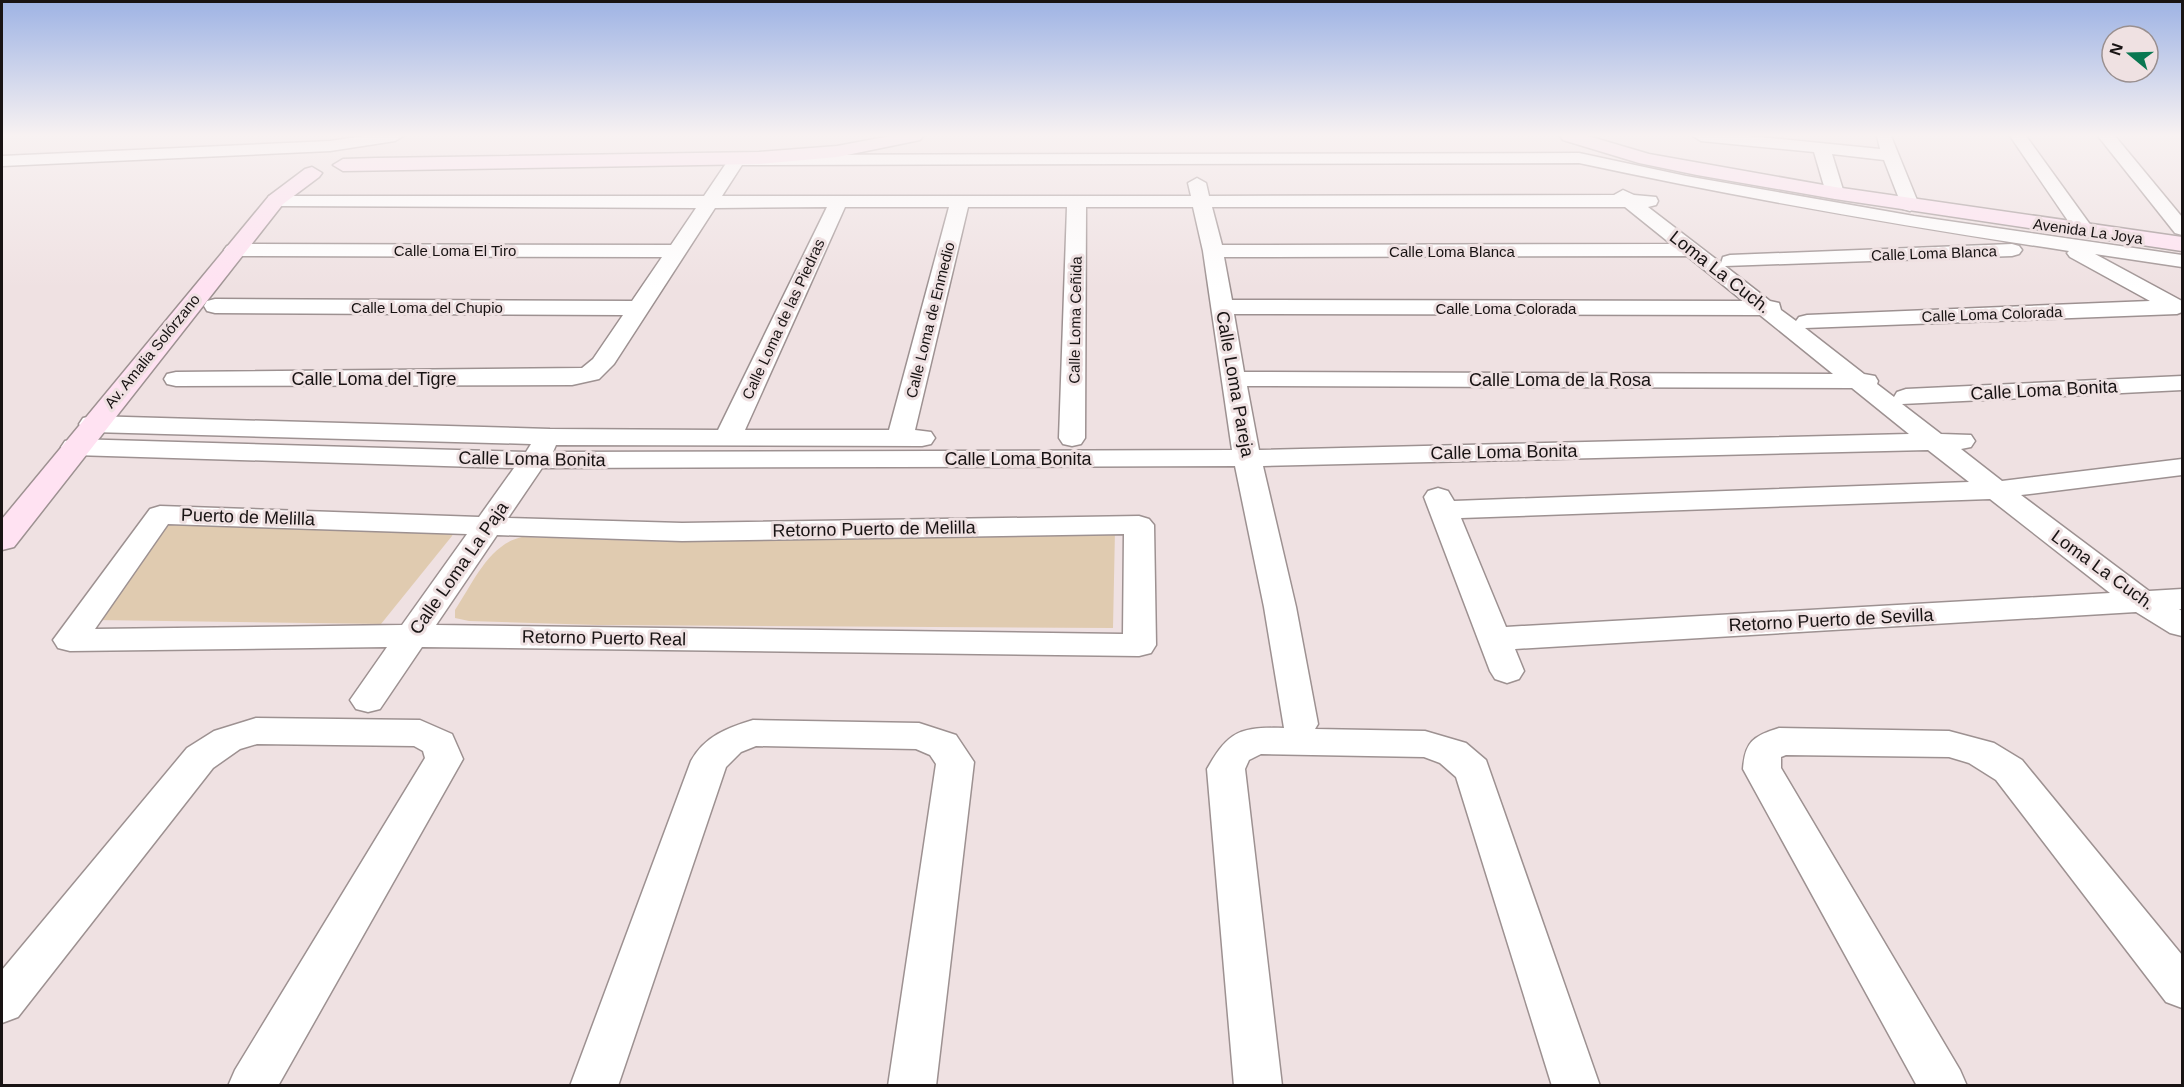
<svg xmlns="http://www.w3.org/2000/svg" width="2184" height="1087" font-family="Arial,sans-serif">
	<rect width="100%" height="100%" fill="#efe1e2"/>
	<g fill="#e0cbb0">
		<polygon points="164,524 456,531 381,624 94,620"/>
		<path d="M1115,530L1113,628L598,625L469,621L455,618V610C473,583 489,544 522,537L676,542Z"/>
	</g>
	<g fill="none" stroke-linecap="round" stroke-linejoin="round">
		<defs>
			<g id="street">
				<polygon points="363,136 403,136 395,141 330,151 2,166 2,156 330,141"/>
				<polygon points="1693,136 1750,136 1880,149 1877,136 1891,136 1919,205 1910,211 1903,209 1884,160 1832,154 1844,193 1835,199 1826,193 1814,152 1701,141"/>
				<polygon points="2010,136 2026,136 2094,230 2091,234 2077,234"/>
				<polygon points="2098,136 2115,136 2182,217 2182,235 2175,233"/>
				<path d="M1579,153L1686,176L1914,216L2182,255V267L2095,254L2182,301V312L2177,314L1805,328L1864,374L1875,376L1878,381L1877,384L1894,397L1897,392L1906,389L2182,376V390L1902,404L1941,434L1971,435L1975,441L1971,447L1961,449L2002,481L2182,459V475L2021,495L2149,591L2182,589V609H2179L2182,611V636L2170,633L2136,612L1515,649L1524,671L1519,679L1507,683L1495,679L1490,671L1424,497L1428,491L1438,488L1448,491L1454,501L1969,482L1928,450L1263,466L1296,607L1318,724L1315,729L1425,731L1466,743L1486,760L1600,1086H1552L1456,777L1440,763L1424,757L1261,754L1249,760L1245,769L1282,1086H1234L1207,769C1229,730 1241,727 1284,728L1264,607L1235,466L542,468L508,518L682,523L1139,516L1149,519L1154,525L1156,645L1151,653L1139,656L422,647L380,709L368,712L356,709L350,700L387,647L70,651L58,648L53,640L150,509L160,506L479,517L514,468L74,455L65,453L61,447L65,441L74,439L526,452L531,444L92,432L83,430L79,424L83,418L92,416L550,429L718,430L827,207L715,208L614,364L599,379L572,385L176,386L167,384L164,379L167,374L176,372L582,368L593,359L623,315L215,313L207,311L204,306L207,301L215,299L632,301L662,257L234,256L227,254L224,250L227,246L234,244L671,245L696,208L276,206L269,204L267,200L269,196H704L731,156L737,155ZM1579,163C1741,198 1904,226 2069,251L2067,253L2070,257L2150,301L1807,315L1799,317L1796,321L1781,310L1779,303L1770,301L1725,266L2012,256L2019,254L2022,250L2019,246L2012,244L1730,255L1723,257L1721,263L1648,207L1656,205L1658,201L1656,197L1634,195L1623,190L1614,195L1209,196L1206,183L1197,178L1188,183L1191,196H722L742,165ZM845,207H949L889,430H745ZM968,207H1067L1059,438L1063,444L1072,446L1081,444L1085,438L1086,207H1193L1203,251L1232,450L553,452L556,445L922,446L931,444L935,438L931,432L915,430ZM1212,207H1625L1671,244L1222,245ZM1687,256L1743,301L1232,300L1224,257ZM1234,314L1760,315L1833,374L1244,372ZM1247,386L1852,388L1909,434L1259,450ZM1990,499L2110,593L1506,627L1461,518ZM168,524L467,534L402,625L95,629ZM1124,534L1123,634L436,625L497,535L682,541Z"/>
				<polygon points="256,718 420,720 452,734 463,759 278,1086 228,1086 235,1070 425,758 423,751 414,746 257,744 240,749 213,768 18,1017 2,1023 2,970 187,748 214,731"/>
				<path d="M753,720L919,723L956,735L974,762L936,1086H888L936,764L930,755L916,749L756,746L741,752L726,767L618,1086H570L691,761C705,736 727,728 753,720Z"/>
				<path d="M1779,728L1949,731L1994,743L2022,760L2182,955V1008L2166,1002L1996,780L1969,763L1949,757L1786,755L1781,757V768L1960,1070L1967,1086H1917L1743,769C1745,742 1753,736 1779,728Z"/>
			</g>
			<g id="secondary">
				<polygon points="890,136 923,136 920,140 837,157 759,164 343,171 333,165 343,159 376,158 759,152 837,146"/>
				<polygon points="1560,136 1588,136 1649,154 1835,187 2182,237 2182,251 1835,199 1697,175 1639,163 1563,140"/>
				<polygon points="312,167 322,173 319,177 283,204 14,547 2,550 2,519 269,196 305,169"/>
			</g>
		</defs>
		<use href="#street" stroke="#9d9191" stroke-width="3"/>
		<use href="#secondary" stroke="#9d9191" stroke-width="3"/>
		<use href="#street" fill="#fff" fill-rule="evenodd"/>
		<use href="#secondary" fill="#ffe2f2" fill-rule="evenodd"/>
	</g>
	<linearGradient id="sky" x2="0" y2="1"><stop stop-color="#9eb3e4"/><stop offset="0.47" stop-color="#f8f2f2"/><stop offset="1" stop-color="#f8f2f2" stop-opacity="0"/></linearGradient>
	<rect width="2184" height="288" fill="url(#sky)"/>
	<g text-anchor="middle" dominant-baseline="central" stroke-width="6" stroke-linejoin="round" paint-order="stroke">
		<g font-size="15" fill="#181313" stroke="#efe1e2">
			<text transform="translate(2088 231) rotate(8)">Avenida La Joya</text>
			<text x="455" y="250">Calle Loma El Tiro</text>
			<text x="1452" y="251">Calle Loma Blanca</text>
			<text transform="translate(1934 253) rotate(-2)">Calle Loma Blanca</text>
			<text x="427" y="307">Calle Loma del Chupio</text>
			<text x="1506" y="308">Calle Loma Colorada</text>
			<text transform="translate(1992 314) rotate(-2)">Calle Loma Colorada</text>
			<text transform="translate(783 319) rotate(-65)">Calle Loma de las Piedras</text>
			<text transform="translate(930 320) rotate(-76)">Calle Loma de Enmedio</text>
			<text transform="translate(1075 320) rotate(-89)">Calle Loma Ceñida</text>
			<text transform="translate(152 351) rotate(-51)">Av. Amalia Solórzano</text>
		</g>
		<g font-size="18" fill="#181313" stroke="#efe1e2">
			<text transform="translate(1720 272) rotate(38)">Loma La Cuch.</text>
			<text x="374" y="379">Calle Loma del Tigre</text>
			<text x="1560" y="380">Calle Loma de la Rosa</text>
			<text transform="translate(1235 384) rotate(80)">Calle Loma Pareja</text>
			<text transform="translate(2044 390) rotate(-3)">Calle Loma Bonita</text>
			<text transform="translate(1504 452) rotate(-1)">Calle Loma Bonita</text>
			<text transform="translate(532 459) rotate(1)">Calle Loma Bonita</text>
			<text x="1018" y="459">Calle Loma Bonita</text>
			<text transform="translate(248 517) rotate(2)">Puerto de Melilla</text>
			<text transform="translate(874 529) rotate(-1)">Retorno Puerto de Melilla</text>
			<text transform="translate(459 568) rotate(-55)">Calle Loma La Paja</text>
			<text transform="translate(2103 570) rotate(36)">Loma La Cuch.</text>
			<text transform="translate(1831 620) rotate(-3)">Retorno Puerto de Sevilla</text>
			<text transform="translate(604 638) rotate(1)">Retorno Puerto Real</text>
		</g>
	</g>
	<rect width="2184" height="1087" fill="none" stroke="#181313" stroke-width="6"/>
	<g transform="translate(2130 54) rotate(289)"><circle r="28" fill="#efe1e2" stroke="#998f8f" stroke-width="1.5"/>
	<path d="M0-4.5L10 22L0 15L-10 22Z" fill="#097751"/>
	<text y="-9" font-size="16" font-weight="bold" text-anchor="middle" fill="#181313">N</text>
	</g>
</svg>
